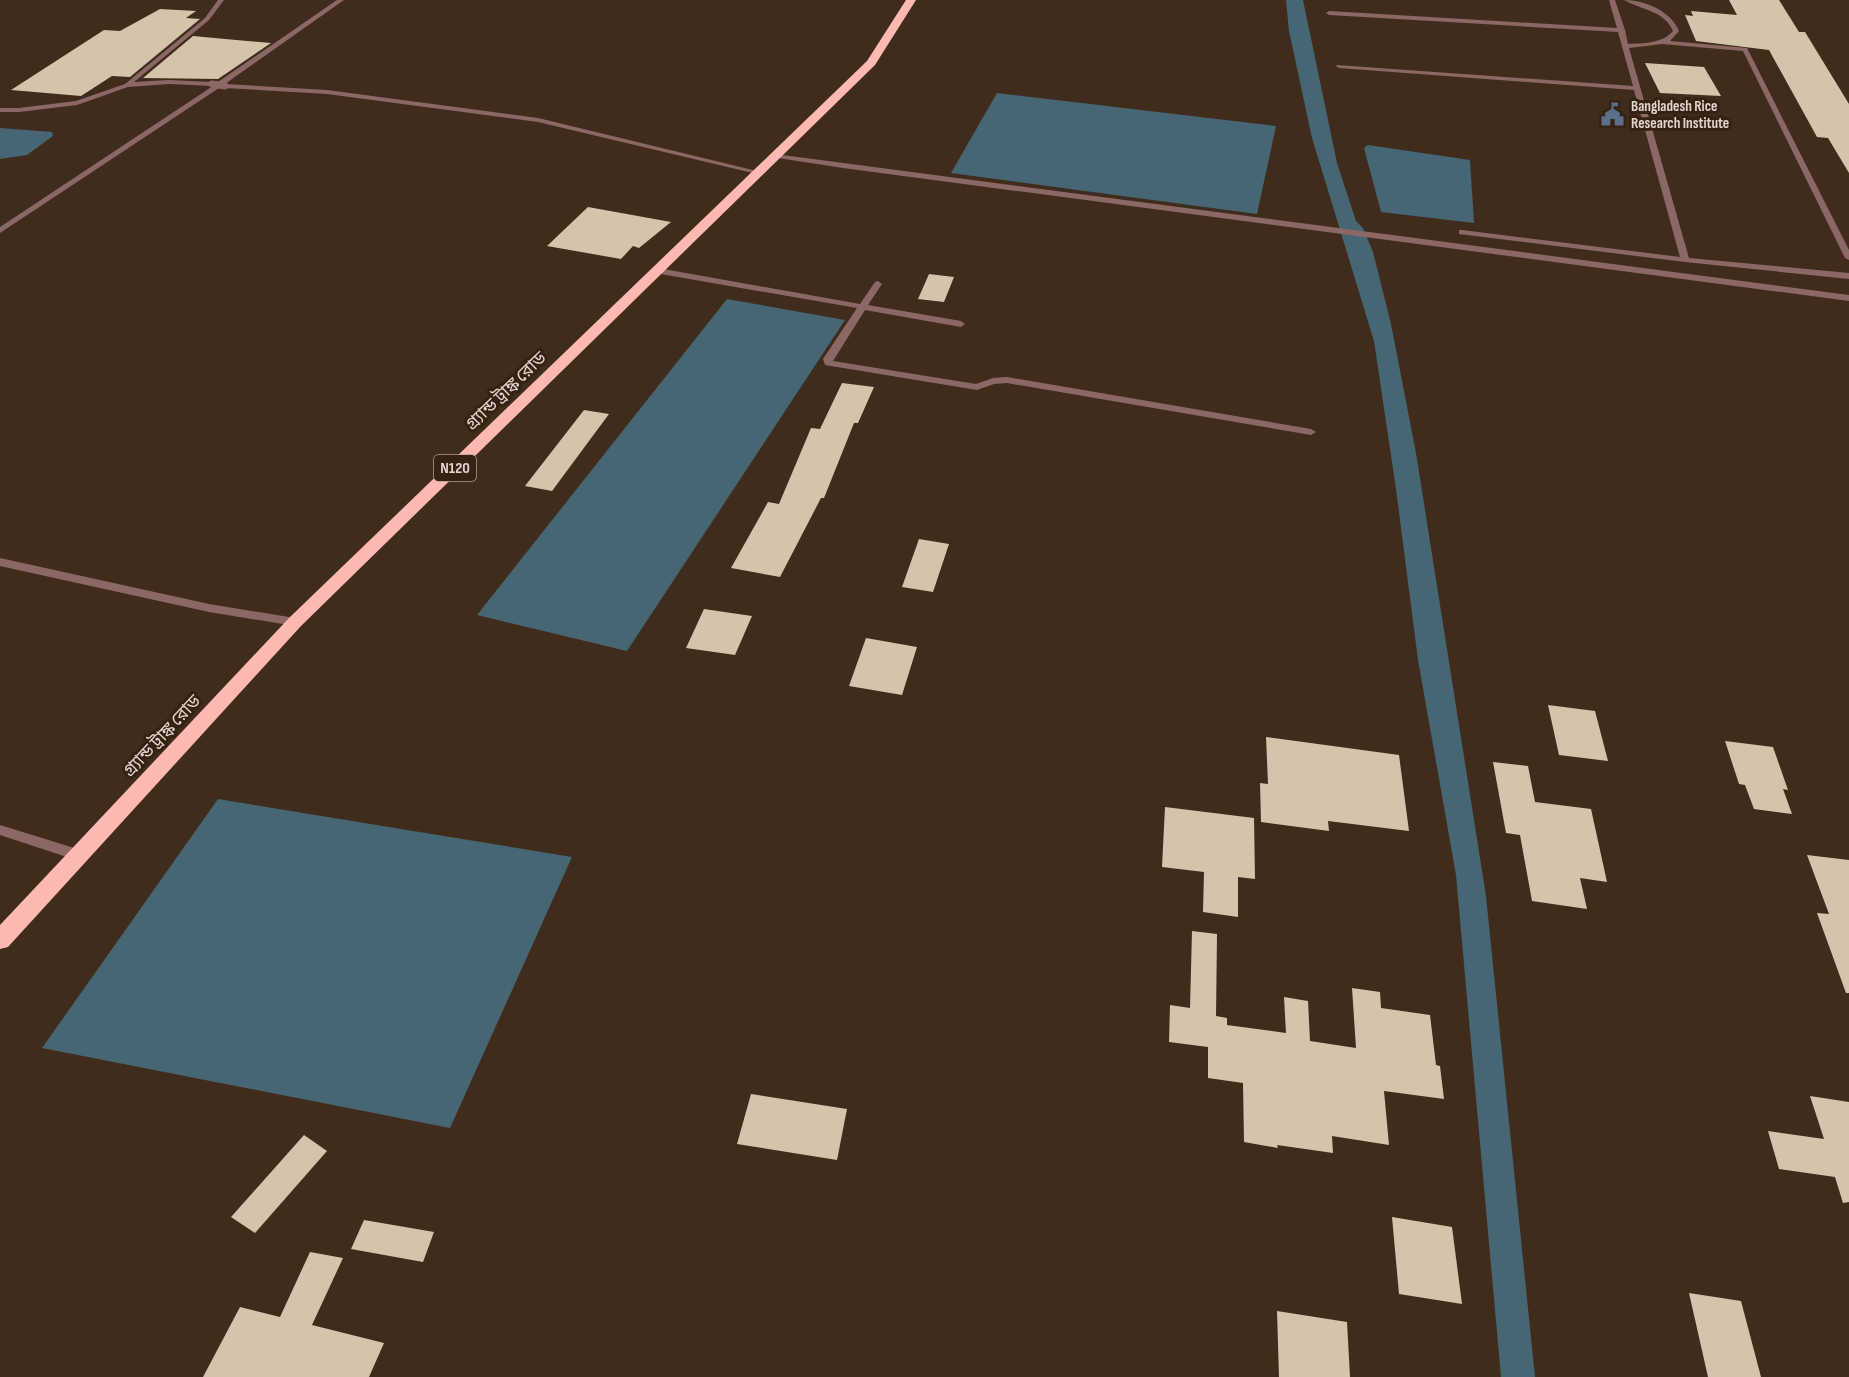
<svg xmlns="http://www.w3.org/2000/svg" width="1849" height="1377" font-family="'Sofia Sans Condensed','Noto Sans Bengali',sans-serif">
	<rect width="100%" height="100%" fill="#402c1d"/>
	<g fill="#456672">
		<polygon points="1286,0 1303,0 1337,163 1356,221 1363,228 1373,252 1391,324 1416,453 1486,896 1535,1377 1501,1377 1456,875 1418,660 1396,489 1374,341 1312,138 1289,31"/>
		<polygon points="997,93 1276,126 1257,214 951,173"/>
		<polygon points="0,128 52,132 53,136 27,155 0,159"/>
		<polygon points="1368,145 1470,160 1474,223 1381,212 1364,148"/>
		<polygon points="727,299 845,320 627,651 477,615"/>
		<polygon points="218,799 572,857 450,1128 42,1048"/>
	</g>
	<g fill="#d4c4ab">
		<polygon points="1729,0 1779,0 1799,32 1805,32 1849,104 1849,173 1828,138 1817,137 1769,50 1696,41 1685,15 1693,16 1691,11 1737,15"/>
		<polygon points="160,9 196,11 186,18 200,19 130,77 112,76 81,96 11,90 104,30 120,31"/>
		<polygon points="193,36 225,39 271,43 218,79 143,78"/>
		<polygon points="1645,63 1704,67 1721,96 1660,93"/>
		<polygon points="588,207 671,222 639,248 633,246 621,259 547,246"/>
		<polygon points="929,274 954,277 944,302 918,299"/>
		<polygon points="842,383 874,387 858,423 854,423 824,498 821,498 780,577 731,568 768,502 779,504 811,428 820,429"/>
		<polygon points="584,410 609,414 552,491 525,486"/>
		<polygon points="919,539 949,544 933,592 902,587"/>
		<polygon points="704,609 752,616 735,655 686,648"/>
		<polygon points="866,638 917,647 902,695 849,686"/>
		<polygon points="1548,705 1595,711 1608,761 1559,755"/>
		<polygon points="1266,737 1399,755 1409,831 1328,821 1329,831 1261,822 1260,783 1268,784"/>
		<polygon points="1725,741 1773,747 1788,790 1783,789 1792,814 1754,809 1745,785 1739,784"/>
		<polygon points="1493,762 1528,766 1535,802 1591,809 1607,882 1580,878 1587,909 1532,901 1520,835 1506,833"/>
		<polygon points="1165,807 1254,818 1255,879 1238,877 1238,917 1203,912 1204,872 1162,867"/>
		<polygon points="1807,855 1849,860 1849,993 1846,993 1817,913 1829,914"/>
		<polygon points="1192,931 1217,934 1216,1016 1227,1018 1227,1025 1286,1033 1284,997 1308,1001 1310,1041 1356,1048 1352,988 1380,992 1381,1008 1430,1015 1436,1065 1440,1066 1444,1099 1384,1091 1389,1145 1332,1136 1333,1153 1277,1145 1278,1148 1244,1142 1243,1083 1208,1078 1208,1047 1169,1042 1170,1005 1190,1008"/>
		<polygon points="751,1094 847,1109 837,1160 737,1144"/>
		<polygon points="1810,1096 1849,1102 1849,1202 1843,1203 1835,1177 1779,1169 1768,1131 1824,1139"/>
		<polygon points="304,1135 327,1151 255,1233 231,1217"/>
		<polygon points="1392,1217 1452,1227 1462,1304 1399,1294"/>
		<polygon points="364,1220 434,1232 423,1262 351,1249"/>
		<polygon points="310,1252 343,1258 312,1325 384,1343 369,1377 203,1377 240,1307 280,1317"/>
		<polygon points="1689,1293 1741,1301 1761,1377 1708,1377"/>
		<polygon points="1277,1311 1347,1322 1350,1377 1279,1377"/>
	</g>
	<g fill="none" stroke-linecap="round" stroke-linejoin="round">
		<path fill="#8c6865" fill-rule="evenodd" d="M1609,0H1615L1625,30L1628,44C1643,43 1662,44 1673,31C1664,10 1641,10 1624,0C1645,0 1671,11 1679,31L1670,41L1747,48L1849,250V260L1845,258L1743,51L1662,44L1629,48L1689,258L1849,273V279L1685,262L1459,234V230H1462L1680,257L1634,90L1339,68L1336,66L1337,65L1633,86L1618,32L1329,15L1326,13L1329,11L1617,28Z"/>
		<g fill="#8c6865" fill-rule="evenodd">
			<polygon points="218,0 224,0 209,20 134,82 169,80 212,82 215,84 337,0 344,0 225,84 327,90 538,118 761,172 757,174 538,122 327,94 225,88 222,86 0,233 0,227 213,86 169,84 128,87 77,105 19,112 0,112 0,108 19,108 76,101 125,84 205,18"/>
			<polygon points="775,154 1849,295 1849,301 843,168 778,158 775,158"/>
			<polygon points="658,268 860,304 875,282 878,281 882,284 868,305 961,321 965,324 961,327 865,310 833,361 976,384 993,378 1007,377 1311,429 1316,432 1311,435 1007,383 994,384 977,390 825,365 823,359 857,308 655,273 654,271"/>
			<polygon points="0,558 209,604 295,618 301,622 295,626 209,612 0,566"/>
			<polygon points="0,825 84,851 86,855 84,859 79,861 0,835"/>
		</g>
		<polygon fill="#feb8b2" fill-rule="evenodd" points="906,0 916,0 875,65 301,626 8,947 0,949 0,925 289,618 867,61"/>
		<polyline stroke="#8c6865" stroke-width="7" points="212,84 225,86"/>
	</g>
	<defs>
		<symbol id="civic-bare" viewBox="-9 -9 18 18"><path d="M-.6-6.5H3V-4.5H.6V-3L4-1V1h2V6H-6V1h2V-1L-.6-3ZM-1.2 2.5V6h2.4V2.5Z" fill="#5c6f8a" stroke="#352213" stroke-width="2.5" paint-order="stroke"/></symbol>
	</defs>
	<g fill-rule="evenodd">
		<use href="#civic-bare" x="1596" y="98" width="33" height="33"/>
	</g>
	<g text-anchor="middle" dominant-baseline="central" stroke-width="6" stroke-linejoin="round" paint-order="stroke">
		<g font-size="15" font-weight="bold" fill="#e1d4ca" stroke="#352213" text-anchor="start">
			<text x="1631" y="106">Bangladesh Rice<tspan x="1631" dy="17">Research Institute</tspan></text>
		</g>
		<rect fill="#352213" stroke="#ad9f93" stroke-width="1.5" x="434" y="455" width="42" height="26" rx="4.5"/>
		<g font-size="16" font-weight="bold" fill="#e1d4ca">
			<text x="455" y="468">N120</text>
		</g>
		<g font-size="18" fill="#e1d4ca" stroke="#352213">
			<text transform="translate(506 391) rotate(-44)">গ্র্যান্ড ট্রাঙ্ক রোড</text>
			<text transform="translate(162 736) rotate(-47)">গ্র্যান্ড ট্রাঙ্ক রোড</text>
		</g>
	</g>
</svg>
